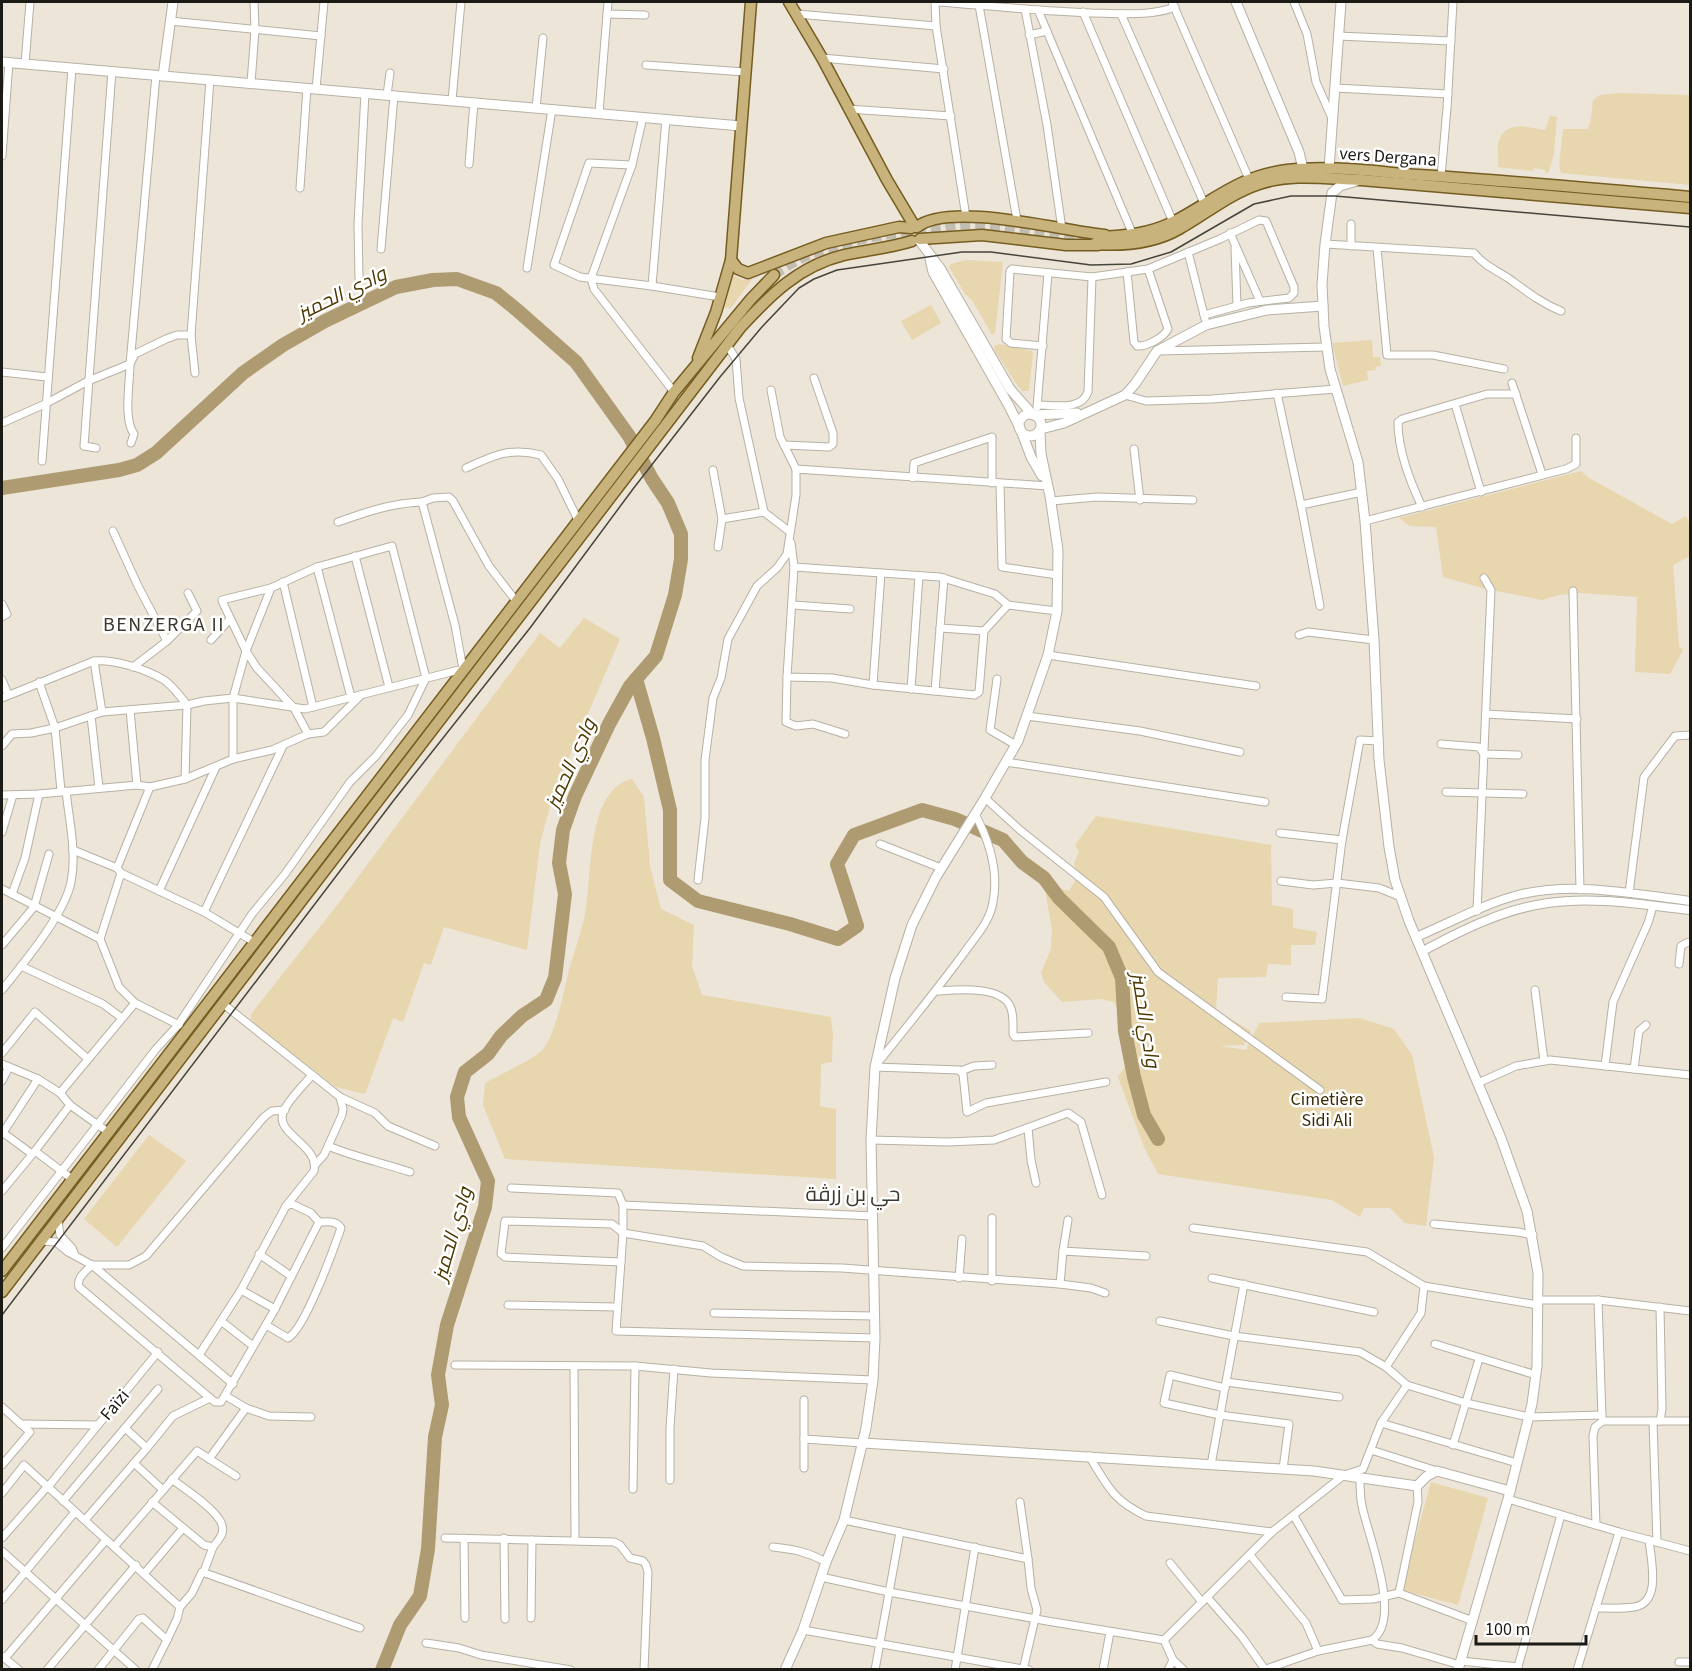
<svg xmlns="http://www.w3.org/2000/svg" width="1692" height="1671" font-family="'Source Sans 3',Cairo,sans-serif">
	<rect width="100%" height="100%" fill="#ece5d8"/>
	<g fill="#e8d6af">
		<polygon points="1620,93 1690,95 1690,185 1561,173 1559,166 1563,129 1588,129 1591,119 1593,100 1600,95"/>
		<path d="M1550,116L1557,117L1554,153L1549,172L1545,174V170L1535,168L1532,171L1498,167C1499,159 1496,145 1500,138C1508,120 1530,128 1545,130Z"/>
		<polygon points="966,260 1003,262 995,333 992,335 972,300 965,294 949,267 951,264"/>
		<polygon points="733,275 742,280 753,278 730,309 723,307"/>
		<polygon points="931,305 941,323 912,340 901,321"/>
		<polygon points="1372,340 1373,357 1380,357 1381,366 1375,367 1376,370 1367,371 1368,380 1343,386 1332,343"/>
		<polygon points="1000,344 1032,351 1033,353 1029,391 1022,391 1015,382 994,349 995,345"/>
		<polygon points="1581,471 1589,478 1672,524 1686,516 1690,524 1690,556 1673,565 1679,646 1683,650 1670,674 1635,672 1637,597 1581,593 1559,595 1542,600 1486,589 1443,577 1436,527 1410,526 1399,518"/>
		<polygon points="584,618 620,639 553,795 540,844 527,950 444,927 431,965 424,963 403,1022 393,1018 365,1094 336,1087 251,1022 251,1014 338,904 540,633 560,648"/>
		<path d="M632,779L644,797L650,866L661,909L694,925L692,966L702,995L831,1017L833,1035L832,1062L821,1064L820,1106L836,1109V1179L505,1159L483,1105L485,1083C497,1076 537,1058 544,1048C556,1033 565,986 570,966C576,946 583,928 586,908C592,873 587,789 632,779Z"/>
		<polygon points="1096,816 1271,845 1272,905 1293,909 1293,928 1317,932 1315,945 1291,945 1291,965 1268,964 1266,977 1218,978 1216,1010 1251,1031 1244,1045 1220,1046 1246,1050 1259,1023 1360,1018 1394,1029 1412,1055 1434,1157 1426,1226 1405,1223 1390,1208 1364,1208 1360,1217 1332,1200 1158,1174 1144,1147 1118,1077 1133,1055 1133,1043 1114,1002 1101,999 1062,1002 1044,982 1041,973 1051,949 1052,929 1044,885 1069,891 1076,879 1074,863 1079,852 1075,845"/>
		<polygon points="149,1135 186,1161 117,1247 84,1219"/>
		<polygon points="1431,1482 1488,1498 1458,1605 1401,1590"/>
	</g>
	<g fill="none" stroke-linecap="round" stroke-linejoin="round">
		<g stroke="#ae9b71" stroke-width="14">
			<polyline points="2,488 119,470 137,465 156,453 243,373 283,345 325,321 396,287 433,280 457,279 496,293 517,310 576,362 629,436 652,479 668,503 681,534 681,559 675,595 656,656 630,686 609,724 575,796 563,830 559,863 565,894 555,978 546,1000 522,1016 501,1036 488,1054 465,1072 457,1097 459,1117 488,1181 485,1207 447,1325 438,1375 442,1405 435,1437 428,1549 420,1596 400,1625 382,1670"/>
			<polyline points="636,679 653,738 670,810 670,880 698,901 790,924 838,939 857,926 837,864 854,835 922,810 955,819 1003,840 1022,862 1044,878 1059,898 1109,947 1122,978 1125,1031 1134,1077 1144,1115 1158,1139"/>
		</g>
		<path stroke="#c2bcb1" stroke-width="10" stroke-dasharray="10 5" stroke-linecap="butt" d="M774,275C823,238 891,235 949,226C996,220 1042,234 1088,237"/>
		<defs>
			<g id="minor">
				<polyline points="935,2 936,26 966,217"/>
				<path d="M939,2C990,6 1041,11 1092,13C1119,13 1149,17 1175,7"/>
				<polyline points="1172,2 1249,179"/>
				<polyline points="1294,2 1307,34 1316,82 1331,116"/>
				<polyline points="979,5 1017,220"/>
				<polyline points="1025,9 1047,125 1062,229"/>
				<polyline points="1038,10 1133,235"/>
				<polyline points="1083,12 1173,222"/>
				<polyline points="607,14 645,15"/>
				<polyline points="797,14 936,26"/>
				<polyline points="1121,14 1204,203"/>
				<polyline points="170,21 321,36"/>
				<polyline points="1029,35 1047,31"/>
				<polyline points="1338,36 1451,41"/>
				<polyline points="822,58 944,69"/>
				<polyline points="25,64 30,2"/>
				<polyline points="646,65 745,72"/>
				<polyline points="251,83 255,30 254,2"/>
				<polyline points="1335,88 1448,94"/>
				<polyline points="316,89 324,2"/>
				<polyline points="387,95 390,73"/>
				<polyline points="452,100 461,2"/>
				<polyline points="536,108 543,38"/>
				<polyline points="848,109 951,116"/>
				<polyline points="599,113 608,2"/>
				<polyline points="643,117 632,165 591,278 594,289 674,392"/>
				<polyline points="2,156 9,62"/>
				<polyline points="469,164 474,102"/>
				<polyline points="632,165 589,163 554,265 580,277 652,286 720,297"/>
				<polyline points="1441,177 1447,108 1453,2"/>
				<polyline points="300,188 307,88"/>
				<polyline points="1351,224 1351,246"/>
				<polyline points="1230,233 1260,301"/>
				<path d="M1325,244L1474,253C1485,266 1494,269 1508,278C1526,291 1541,303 1561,311"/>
				<polyline points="1235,248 1237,306"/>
				<polyline points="1377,248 1387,355 1433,355 1504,369"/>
				<polyline points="381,249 394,95"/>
				<polyline points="1188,252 1205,319"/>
				<polyline points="527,268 552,109"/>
				<path d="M1127,272L1134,342L1137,346C1147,347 1164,337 1168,329L1148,269"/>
				<polyline points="359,278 358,224 365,93"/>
				<polyline points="652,286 666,119"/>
				<polyline points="727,345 736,359 739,398 764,512 790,532"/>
				<polyline points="1043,346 1011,343 1006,339 1010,271 1012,269 1092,277 1148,269 1220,239 1259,220 1266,221 1294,287 1294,293 1289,298 1248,303 1204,315"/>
				<polyline points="1159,351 1327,347"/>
				<polyline points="2,372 47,377"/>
				<polyline points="195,373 191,335 210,80"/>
				<polyline points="1512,383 1542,474"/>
				<polyline points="771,390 780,437 796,469"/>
				<polyline points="1277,393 1301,505 1320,606"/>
				<polyline points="1125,395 1146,401 1212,399 1336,389"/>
				<polyline points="1455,404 1481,492"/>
				<path d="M1038,405C1055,405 1081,411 1088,392L1092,277"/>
				<polyline points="1037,407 1048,273"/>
				<polyline points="2,423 45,404 88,381 130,364 135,354 166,339 177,335 191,335"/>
				<path d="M131,443L134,434C123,419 130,383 130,364L156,75"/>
				<polyline points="784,445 829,447 833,444 833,433 814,378"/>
				<polyline points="96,448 84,446 112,71"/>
				<polyline points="1134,449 1140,500"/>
				<polyline points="42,461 72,68"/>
				<path d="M466,468C494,455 511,447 541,455L558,479L578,520"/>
				<polyline points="713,470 722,519 718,547"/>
				<polyline points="913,478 914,463 992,437 992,483"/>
				<polyline points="1000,484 1002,567 1057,575"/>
				<polyline points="1051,501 1097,497 1193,500"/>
				<polyline points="422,502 433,498 449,497 453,501 489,566 516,601"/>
				<polyline points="1301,505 1362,492"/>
				<path d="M1422,507C1410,481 1398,451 1398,422L1402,419L1487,394H1516"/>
				<polyline points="722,519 764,512"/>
				<polyline points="1365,521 1566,469 1576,464 1576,438"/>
				<polyline points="113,531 138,586 167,641"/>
				<polyline points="791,543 794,567"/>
				<polyline points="355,556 389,687"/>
				<polyline points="317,567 351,697"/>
				<polyline points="283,582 313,707"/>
				<polyline points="271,588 222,600 223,603 246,651 257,668 294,708 308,734"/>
				<polyline points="1573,591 1580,890"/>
				<polyline points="2,604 7,614 2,617"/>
				<polyline points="793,605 850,609"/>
				<polyline points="1008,605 995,594 940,577 794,567 787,677 832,678 873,685 975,695 979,692 984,631 1008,605 1057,611"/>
				<polyline points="940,628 984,631"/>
				<polyline points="1299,635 1308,632 1374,640"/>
				<polyline points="211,640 230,619"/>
				<polyline points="1048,655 1256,686"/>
				<polyline points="94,661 102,712"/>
				<polyline points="133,667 167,641 197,611 188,593"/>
				<polyline points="787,677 786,722 796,726 813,724 845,734"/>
				<polyline points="997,679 990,730 1016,745"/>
				<polyline points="2,680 8,694"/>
				<polyline points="39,682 55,728 61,791"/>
				<polyline points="873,685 881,573"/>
				<polyline points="911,689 919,576"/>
				<polyline points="935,691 944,578"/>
				<path d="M2,698L94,661C114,659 146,669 164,680C173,686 180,696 187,705L185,779"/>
				<polyline points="130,710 137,785"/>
				<polyline points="1486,714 1577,719"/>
				<polyline points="91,716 99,788"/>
				<polyline points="1027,716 1140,731 1240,752"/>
				<polyline points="1441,744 1479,747 1484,754 1518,755"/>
				<path d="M2,746L12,734L31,733L55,728L102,712L187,705L204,701L233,698L305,709L463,669L455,625L422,502C392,503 366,512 338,522"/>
				<polyline points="1006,762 1265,802"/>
				<polyline points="1446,792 1523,794"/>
				<polyline points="2,795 39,794 137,785 150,787 185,779 233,759 272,750 308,734 324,732 361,695"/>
				<polyline points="985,798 1020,830 1104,897 1158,972 1320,1090"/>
				<polyline points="2,832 13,795"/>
				<polyline points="1280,833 1342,840"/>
				<polyline points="880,844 941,868"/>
				<polyline points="73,850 117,868 121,873 204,912 254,942"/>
				<polyline points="117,868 150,787"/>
				<polyline points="698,880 705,818 705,760 713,698 721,678 728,639 757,586 777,568 787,554 796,495 796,469 1048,486"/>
				<polyline points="1281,881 1313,885 1337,883 1379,888 1401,897"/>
				<polyline points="2,889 100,939 119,987 135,1003 179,1025"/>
				<polyline points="159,891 216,767"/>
				<polyline points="1629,893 1644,777 1675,736 1690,735"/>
				<polyline points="12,894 25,858 39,794"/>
				<polyline points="1477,911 1491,590 1484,578"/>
				<polyline points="204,912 283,746"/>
				<polyline points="100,939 121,873"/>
				<polyline points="2,945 34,907 49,854"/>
				<polyline points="1679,964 1681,946 1686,943 1690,942"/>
				<polyline points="21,966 103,1004 122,1018"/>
				<path d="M2,990C22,965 65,914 71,882C77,853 69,820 66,791"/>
				<polyline points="1535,990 1544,1061"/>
				<path d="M937,991C955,990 1000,985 1010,1006C1014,1014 1013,1025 1013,1034L1015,1037L1088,1033"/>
				<polyline points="1286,997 1322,999 1342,840 1360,740 1379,741"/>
				<polyline points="222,1003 340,1097 343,1109 342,1115 324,1155 315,1165"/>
				<polyline points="2,1053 35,1012 88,1059"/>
				<polyline points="2,1064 38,1079 60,1093 70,1105 108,1132"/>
				<path d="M876,1065C906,1028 936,991 964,953C975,937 990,922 993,902C999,871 990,842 975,814"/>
				<polyline points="1605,1066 1613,1002 1648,923 1653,906"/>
				<polyline points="875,1067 959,1070 963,1074 967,1112 986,1103 1106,1082"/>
				<polyline points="1634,1069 1639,1031 1646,1025"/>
				<polyline points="961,1071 974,1066 992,1065"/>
				<polyline points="2,1081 9,1067"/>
				<polyline points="1478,1083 1516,1066 1550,1060 1690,1075"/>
				<polyline points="60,1093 135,1003"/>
				<polyline points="340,1097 375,1113 388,1126 435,1146"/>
				<path d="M285,1110L272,1111L264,1117L146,1256L129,1265H92C86,1271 76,1278 79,1287L210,1398L215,1402H221L275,1309L319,1222L311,1213L292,1204L286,1206"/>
				<polyline points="1028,1128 1031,1160 1036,1183"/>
				<polyline points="2,1132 32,1154"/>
				<polyline points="2,1134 38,1079"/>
				<polyline points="871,1140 948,1142 994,1140 1068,1113 1081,1122 1102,1195"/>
				<path d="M328,1146C355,1157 383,1163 410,1172"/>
				<polyline points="35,1151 72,1179"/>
				<polyline points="511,1188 618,1193 623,1205 623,1233 616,1331 875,1338"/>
				<polyline points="2,1191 35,1151 70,1105"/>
				<polyline points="623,1205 873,1216"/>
				<polyline points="58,1221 60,1235 72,1248 74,1253"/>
				<polyline points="1434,1224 1518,1232 1533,1235"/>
				<polyline points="1193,1228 1367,1252 1424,1286 1538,1305"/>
				<polyline points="41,1241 56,1242 68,1252 92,1265 233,1384"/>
				<polyline points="2,1248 156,1049 178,1025 252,914 285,874 350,782 376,756 408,715 426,678 392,546 317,567 271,588 246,651 233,698 233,759"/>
				<polyline points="1063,1251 1068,1220"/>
				<polyline points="259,1254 291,1276"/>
				<polyline points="621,1262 505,1257 501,1254 505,1221 612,1224 623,1233 703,1246 721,1257 743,1266 842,1268 1060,1284 1091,1288 1105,1293"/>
				<polyline points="959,1278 962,1239"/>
				<polyline points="1212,1278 1374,1312"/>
				<polyline points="992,1281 992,1218"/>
				<polyline points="1060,1284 1063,1251 1146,1256"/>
				<polyline points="241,1290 275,1309"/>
				<polyline points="1538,1300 1598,1300 1690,1311"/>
				<polyline points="1598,1300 1602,1417"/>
				<polyline points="508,1305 617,1307"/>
				<polyline points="714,1313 875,1316"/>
				<polyline points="221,1321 253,1346"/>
				<polyline points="1160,1321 1234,1336 1360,1352 1386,1367 1407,1385"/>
				<path d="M266,1325L288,1338C305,1329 334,1248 341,1228C336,1220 328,1222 319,1222"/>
				<polyline points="1435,1344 1536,1375"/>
				<path d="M199,1355L241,1290L286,1206L314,1171C320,1145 275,1135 283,1112C289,1099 303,1086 312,1075"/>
				<polyline points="455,1365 635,1366 711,1373 873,1380"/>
				<polyline points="574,1367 575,1540"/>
				<polyline points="1386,1367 1421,1313 1424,1286"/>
				<polyline points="1226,1382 1244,1284"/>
				<polyline points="1225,1388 1170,1375 1164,1403 1220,1415 1289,1424 1283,1469"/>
				<polyline points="226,1396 246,1408 269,1416 311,1417"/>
				<polyline points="2,1407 30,1432 2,1465"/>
				<polyline points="1653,1421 1657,1542"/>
				<polyline points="1660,1421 1662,1409 1660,1307"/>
				<polyline points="1381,1423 1517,1463"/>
				<polyline points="21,1424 98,1425 158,1352"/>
				<polyline points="125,1428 147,1448 173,1416 210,1398"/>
				<polyline points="804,1439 863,1443"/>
				<polyline points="1453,1445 1479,1359"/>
				<polyline points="1371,1450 1437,1471"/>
				<path d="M1089,1456C1108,1486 1112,1500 1146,1516L1272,1532"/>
				<polyline points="209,1459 246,1408"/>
				<polyline points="134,1463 163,1490"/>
				<polyline points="1211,1465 1226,1382 1339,1397"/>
				<polyline points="804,1468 804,1400"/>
				<polyline points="670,1480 670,1428 674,1369"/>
				<polyline points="48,1487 98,1425"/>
				<polyline points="633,1489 635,1366"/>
				<polyline points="2,1493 24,1465 180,1607"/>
				<polyline points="1508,1499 1619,1532 1690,1551"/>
				<polyline points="63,1501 158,1389"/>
				<path d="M152,1502L204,1545L213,1547C218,1540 225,1534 222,1525C218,1510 184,1489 172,1479"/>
				<polyline points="1020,1502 1028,1559"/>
				<polyline points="1294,1516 1342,1600 1373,1599 1399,1593 1473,1621"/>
				<polyline points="85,1520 147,1448"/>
				<polyline points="844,1520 1028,1559 1031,1588 1037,1610 1023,1670"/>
				<polyline points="1596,1525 1593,1436 1595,1427 1603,1421 1690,1421"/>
				<polyline points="2,1538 47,1487 50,1489"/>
				<polyline points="445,1538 614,1542 620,1545 630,1558 643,1561 646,1565 648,1572 644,1670"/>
				<polyline points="464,1538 465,1618"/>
				<polyline points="504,1538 505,1619"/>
				<polyline points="114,1547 197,1451 236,1476"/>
				<path d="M773,1547C793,1549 808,1552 826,1562"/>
				<polyline points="2,1551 136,1670"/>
				<polyline points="1250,1555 1306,1623 1318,1651"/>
				<polyline points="1170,1563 1202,1602"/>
				<polyline points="204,1571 213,1547"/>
				<polyline points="144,1574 183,1528"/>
				<polyline points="821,1577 889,1592 1047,1621 1164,1640"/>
				<polyline points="1399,1593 1418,1502 1417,1486"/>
				<polyline points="1207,1597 1242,1637 1264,1668"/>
				<polyline points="2,1600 75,1512 73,1510"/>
				<path d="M1596,1608C1608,1608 1622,1609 1634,1607C1662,1603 1651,1560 1649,1540"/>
				<polyline points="531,1618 532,1540"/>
				<polyline points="803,1630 1029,1670"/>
				<polyline points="1164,1640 1272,1532 1344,1475 1363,1469 1381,1423 1407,1385 1466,1403 1529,1417 1602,1415"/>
				<polyline points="1164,1640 1173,1660 1184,1670"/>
				<polyline points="1372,1640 1377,1644 1402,1648 1460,1665"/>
				<polyline points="426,1643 459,1648 481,1655 571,1670"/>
				<polyline points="2,1656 19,1670"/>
				<polyline points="5,1658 106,1540"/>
				<polyline points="1461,1661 1518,1667"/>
				<polyline points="1679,1662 1690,1662"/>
				<polyline points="47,1670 136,1565"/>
				<polyline points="98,1670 139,1619 143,1618 167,1640 177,1619 180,1607 192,1593 202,1572 360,1628"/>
				<polyline points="152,1670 167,1640"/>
				<polyline points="875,1670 900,1532"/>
				<polyline points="955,1670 975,1547"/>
				<polyline points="1103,1670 1110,1632"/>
				<polyline points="1168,1670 1173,1660"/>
				<path d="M1263,1670L1318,1651L1372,1640C1403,1619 1368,1536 1362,1506C1360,1497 1360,1487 1360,1478"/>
				<polyline points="1517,1670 1561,1515"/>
				<polyline points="1577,1670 1619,1532"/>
			</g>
			<g id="tertiary">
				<path d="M1416,937C1450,923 1483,904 1518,895C1574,881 1634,894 1690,901"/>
				<path d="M1423,951C1462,930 1504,909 1548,903C1594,896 1644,905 1690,910"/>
			</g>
			<g id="secondary">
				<polyline points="1236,2 1299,152 1303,169"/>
				<polyline points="2,62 741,126"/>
				<polyline points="163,76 173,2"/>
				<polyline points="1329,169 1341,2"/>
				<polyline points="1357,181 1340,186 1332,193 1325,244 1322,285 1324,326 1330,369 1358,462 1365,521 1374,640 1379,760 1389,847 1395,880 1409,921 1501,1138 1527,1211 1538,1273 1537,1366 1532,1404 1508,1499 1458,1670"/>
				<polyline points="919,240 940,268 1010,389 1033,415"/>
				<polyline points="930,259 933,272 1009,406 1020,428"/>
				<circle cx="1030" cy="425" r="11"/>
				<polyline points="1035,415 1077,413"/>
				<polyline points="1041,429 1064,423 1125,395 1135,384 1157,351 1206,325 1267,310 1323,306"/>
				<polyline points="1022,433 1031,457 1042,476"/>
				<polyline points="863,1443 1314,1471 1417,1486 1427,1476 1437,1471 1510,1491"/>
				<polyline points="785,1670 803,1630 826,1562 844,1520 866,1428 873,1380 875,1338 871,1140 875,1067 895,978 912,925 936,877 985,798 1018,741 1048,655 1057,611 1058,550 1050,496 1041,454 1040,432"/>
			</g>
			<g id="primary">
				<polyline points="789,2 822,58 887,180 915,227"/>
				<path d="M917,227C950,201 1063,231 1105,235"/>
				<path d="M1098,237C1124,236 1149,234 1173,222C1214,201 1238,176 1287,170C1330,165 1376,172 1419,175C1509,181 1600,189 1690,197"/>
				<polyline points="920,239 982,235 1066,245 1098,245"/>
				<path d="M1094,244C1123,246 1153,244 1179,229C1206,214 1229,194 1259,184C1291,173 1328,179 1361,180L1690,208"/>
				<polyline points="731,260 738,269 748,273 826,243 899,227 911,228"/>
				<polyline points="698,358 716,312 731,260 751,2"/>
				<polyline points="2,1271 655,421 674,392 751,299 774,275"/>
				<path d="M2,1292L740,328C770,295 799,266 844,255C866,250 890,248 912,241"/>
			</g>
		</defs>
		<use href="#minor" stroke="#b7b1a5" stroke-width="9"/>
		<use href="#tertiary" stroke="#b7b1a5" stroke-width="10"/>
		<use href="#secondary" stroke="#b7b1a5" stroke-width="11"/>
		<use href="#primary" stroke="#755d20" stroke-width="13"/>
		<use href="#minor" stroke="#fff" stroke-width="7"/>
		<use href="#tertiary" stroke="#fff" stroke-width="8"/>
		<use href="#secondary" stroke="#fff" stroke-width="9"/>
		<use href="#primary" stroke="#c9b37d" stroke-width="10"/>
		<polyline stroke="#47443d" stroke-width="1.5" points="2,1315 394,800 530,628 633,489 720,377 761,328 799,288 814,279 837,270 962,252 991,252 1091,265 1131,264 1171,252 1254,204 1291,196 1335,196 1690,227"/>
	</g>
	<g text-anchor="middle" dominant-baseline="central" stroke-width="5" stroke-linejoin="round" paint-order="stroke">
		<g font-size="18" fill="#1c1a15" stroke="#fff">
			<text transform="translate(1388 157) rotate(4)">vers Dergana</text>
			<text transform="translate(115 1405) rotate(-50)">Faïzi</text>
		</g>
		<g font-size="18" fill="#3a2c07" stroke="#fff">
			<text x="1327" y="1099">Cimetière<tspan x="1327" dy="21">Sidi Ali</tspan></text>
		</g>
		<g font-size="20" font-style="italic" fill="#4d3900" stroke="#fff">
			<text transform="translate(342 294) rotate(-26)">وادي الحميز</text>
			<text transform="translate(571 764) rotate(-66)">وادي الحميز</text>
			<text transform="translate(1145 1020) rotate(81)">وادي الحميز</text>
			<text transform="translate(453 1234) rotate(-74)">وادي الحميز</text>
		</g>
		<g font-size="20" letter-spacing="1.5" fill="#3e392f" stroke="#fff">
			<text x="164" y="625">BENZERGA II</text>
		</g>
		<g font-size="21" fill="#3e392f" stroke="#fff">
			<text x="853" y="1194">حي بن زرڤة</text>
		</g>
	</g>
	<rect width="1692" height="1671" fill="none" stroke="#1c1a15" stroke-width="6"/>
	<path d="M1476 1635v9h110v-9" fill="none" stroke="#1c1a15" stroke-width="3"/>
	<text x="1485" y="1635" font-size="18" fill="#1c1a15" stroke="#ffffff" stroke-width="4.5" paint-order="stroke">100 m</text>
</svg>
